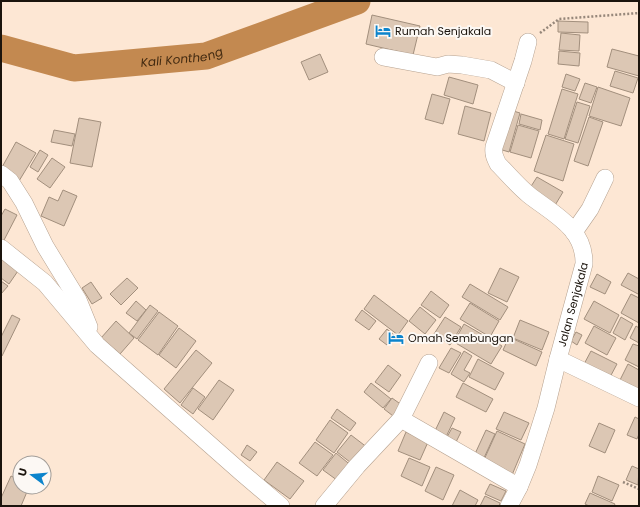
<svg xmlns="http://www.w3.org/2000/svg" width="640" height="507" font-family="Poppins,sans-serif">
	<rect width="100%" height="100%" fill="#fde7d4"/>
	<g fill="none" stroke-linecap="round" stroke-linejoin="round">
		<path stroke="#c38950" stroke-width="27" id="s1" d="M1,48L74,68L206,56L357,1"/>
	</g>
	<g fill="#dcc7b4" stroke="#a28f7d">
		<polygon points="372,15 420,26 413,55 366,44"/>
		<polygon points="558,21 588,22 588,33 558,32"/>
		<polygon points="561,33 580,35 579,51 559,50"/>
		<polygon points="612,49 639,56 639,76 607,67"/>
		<polygon points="559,51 580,53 579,66 558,64"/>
		<polygon points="320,54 328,72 309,80 301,62"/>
		<polygon points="615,71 638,78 633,93 610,86"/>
		<polygon points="566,74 580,79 575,91 562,87"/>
		<polygon points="449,77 478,85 473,104 444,95"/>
		<polygon points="585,83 597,87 591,103 579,99"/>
		<polygon points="598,87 630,98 621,126 589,116"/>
		<polygon points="562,89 578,94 564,139 548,134"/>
		<polygon points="432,94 450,99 443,124 425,119"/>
		<polygon points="577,102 590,106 578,143 565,139"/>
		<polygon points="465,106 491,113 484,141 458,134"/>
		<polygon points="510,110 520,113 509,152 499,149"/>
		<polygon points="521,114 542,120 540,130 519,124"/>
		<polygon points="589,117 603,122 588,166 574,161"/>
		<polygon points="79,118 101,122 92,167 70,163"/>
		<polygon points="518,125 539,131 531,158 510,152"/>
		<polygon points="54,130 75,134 72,146 51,142"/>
		<polygon points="546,135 574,144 563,181 534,171"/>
		<polygon points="16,142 36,153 19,181 1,169"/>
		<polygon points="40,150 48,155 38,172 30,167"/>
		<polygon points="52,158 65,167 50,188 37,179"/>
		<polygon points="537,177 563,192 554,207 528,191"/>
		<polygon points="63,190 77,196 64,226 41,216 49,197 58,201"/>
		<polygon points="5,209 17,215 3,242 1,241 1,216"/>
		<polygon points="1,255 20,268 9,284 1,278"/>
		<polygon points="500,268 519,277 507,302 488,293"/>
		<polygon points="628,273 639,279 639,293 638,294 621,285"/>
		<polygon points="597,274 611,282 605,294 590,287"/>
		<polygon points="127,278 138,288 121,305 110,294"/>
		<polygon points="1,281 8,286 1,294"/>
		<polygon points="91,282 102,298 92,304 82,288"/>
		<polygon points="470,284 508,307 500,320 462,297"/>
		<polygon points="431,291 449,305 440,318 421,305"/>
		<polygon points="631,294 639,298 639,323 621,313"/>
		<polygon points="374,295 408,321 398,335 364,309"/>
		<polygon points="136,301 146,310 137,321 126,313"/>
		<polygon points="594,301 619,315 610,333 584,319"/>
		<polygon points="470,303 499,321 490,337 460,319"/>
		<polygon points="150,305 158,311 137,339 129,333"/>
		<polygon points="420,307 436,320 425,334 409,321"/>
		<polygon points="362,310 376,321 369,330 355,320"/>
		<polygon points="159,312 178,326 158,355 138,340"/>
		<polygon points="12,315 20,319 2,356 1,356 1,337"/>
		<polygon points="445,317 461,327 450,345 434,334"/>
		<polygon points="621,317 633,324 625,340 613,333"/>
		<polygon points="520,320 549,332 542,350 513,338"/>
		<polygon points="116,321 134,338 120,354 101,338"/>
		<polygon points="464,324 502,346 491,364 454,342"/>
		<polygon points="594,326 616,338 607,355 585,343"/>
		<polygon points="636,326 639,328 639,343 630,338"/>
		<polygon points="179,328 196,341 176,368 159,355"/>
		<polygon points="387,329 395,336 387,345 379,339"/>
		<polygon points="576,332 582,335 577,345 571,341"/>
		<polygon points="509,337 542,352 536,366 503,350"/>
		<polygon points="633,344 639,346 639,367 625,360"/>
		<polygon points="451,348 461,353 449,373 439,368"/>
		<polygon points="196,350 212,363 180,403 164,389"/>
		<polygon points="464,351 472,356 464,370 470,373 464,382 451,374"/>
		<polygon points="591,351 617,364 609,379 583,366"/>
		<polygon points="478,359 504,373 495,390 469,377"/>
		<polygon points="628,364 639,370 639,392 619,382"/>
		<polygon points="388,365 401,375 389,392 375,382"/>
		<polygon points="219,380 234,390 213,420 198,409"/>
		<polygon points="371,383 391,399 383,408 364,392"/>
		<polygon points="463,383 493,399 486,412 456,397"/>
		<polygon points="193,388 205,397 193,414 181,405"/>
		<polygon points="392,398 406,408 397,419 384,409"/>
		<polygon points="337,409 356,423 350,431 331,418"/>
		<polygon points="444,412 455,418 445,439 434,433"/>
		<polygon points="504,412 529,423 521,440 496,429"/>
		<polygon points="635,417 639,419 639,434 637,439 627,435"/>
		<polygon points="330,420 348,433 334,453 316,440"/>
		<polygon points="599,423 615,430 605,453 589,446"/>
		<polygon points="452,428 461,432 456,442 447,437"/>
		<polygon points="486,430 495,434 483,460 474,456"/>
		<polygon points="497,431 525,444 512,475 483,462"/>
		<polygon points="406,432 428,442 420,460 398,451"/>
		<polygon points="351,435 368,448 355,466 337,452"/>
		<polygon points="315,442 333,455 317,476 299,463"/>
		<polygon points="247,445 257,452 250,461 241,455"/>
		<polygon points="336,453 353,467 341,483 323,470"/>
		<polygon points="409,458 430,467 422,486 401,476"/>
		<polygon points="277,462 304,481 290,499 264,480"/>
		<polygon points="632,466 639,469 638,485 626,480"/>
		<polygon points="436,467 454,475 443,500 425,491"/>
		<polygon points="11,476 20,480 20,487 29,487 21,506 1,506 1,498"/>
		<polygon points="598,476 619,485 612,501 592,492"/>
		<polygon points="490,484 506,491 501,501 485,494"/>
		<polygon points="460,490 478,500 475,506 452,506"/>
		<polygon points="590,493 615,504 614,506 589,506 585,504"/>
		<polygon points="485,496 500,503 499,506 480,506"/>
	</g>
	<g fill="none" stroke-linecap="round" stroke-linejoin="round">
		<defs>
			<g id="minor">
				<polyline points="383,57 437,67 448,64 462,65 491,70 516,83"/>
				<polyline points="1,174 10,181 24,203 45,246 78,300 89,327"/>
				<polyline points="574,232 590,209 605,178"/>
				<polyline points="1,248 45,283 97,345 242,473 281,506"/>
				<polyline points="558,359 639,398"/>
				<polyline points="401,419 519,487"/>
				<polyline points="324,506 357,466 401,419 429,363"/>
				<path id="s2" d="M509,506L519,487L528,465L546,408L558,359L584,264C585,228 553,214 529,195C518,186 508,174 498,164C495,158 493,154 494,147L523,61L528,42"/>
			</g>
		</defs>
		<use href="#minor" stroke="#b6a290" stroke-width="18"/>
		<g stroke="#96877a" stroke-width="2.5" stroke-dasharray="2 2" stroke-linecap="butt">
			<polyline points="540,33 559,19 639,13"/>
			<polyline points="623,482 639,489"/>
		</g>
		<use href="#minor" stroke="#fff" stroke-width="17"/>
	</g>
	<defs>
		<symbol id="hotel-bare" viewBox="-9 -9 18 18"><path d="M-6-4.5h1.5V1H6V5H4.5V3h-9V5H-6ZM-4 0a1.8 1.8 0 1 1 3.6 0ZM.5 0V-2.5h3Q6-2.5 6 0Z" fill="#0c84cc" stroke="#fcf8f4" stroke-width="2.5" paint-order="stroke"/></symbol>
	</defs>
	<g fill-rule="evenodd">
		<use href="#hotel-bare" x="372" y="20" width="22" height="22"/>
		<use href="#hotel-bare" x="385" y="327" width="22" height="22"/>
	</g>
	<g text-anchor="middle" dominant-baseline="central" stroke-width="4" stroke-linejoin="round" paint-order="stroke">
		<g font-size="11" fill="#1b140d" stroke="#fcf8f4" text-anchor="start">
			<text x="395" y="31">Rumah Senjakala</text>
			<text x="408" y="338">Omah Sembungan</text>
		</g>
		<g font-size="11" fill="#1b140d" stroke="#fcf8f4">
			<text stroke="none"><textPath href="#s2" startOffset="212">Jalan Senjakala</textPath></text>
		</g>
		<g font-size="12" font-style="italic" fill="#422a11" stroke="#fcf8f4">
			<text stroke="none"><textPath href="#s1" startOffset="184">Kali Kontheng</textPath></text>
		</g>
	</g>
	<rect width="640" height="507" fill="none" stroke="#1b140d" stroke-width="4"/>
	<g transform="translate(32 475) rotate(286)"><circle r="19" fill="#fcf8f4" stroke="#a29d98"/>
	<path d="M0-3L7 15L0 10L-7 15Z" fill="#0c84cc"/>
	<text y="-6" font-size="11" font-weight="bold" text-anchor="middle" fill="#1b140d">U</text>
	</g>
</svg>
